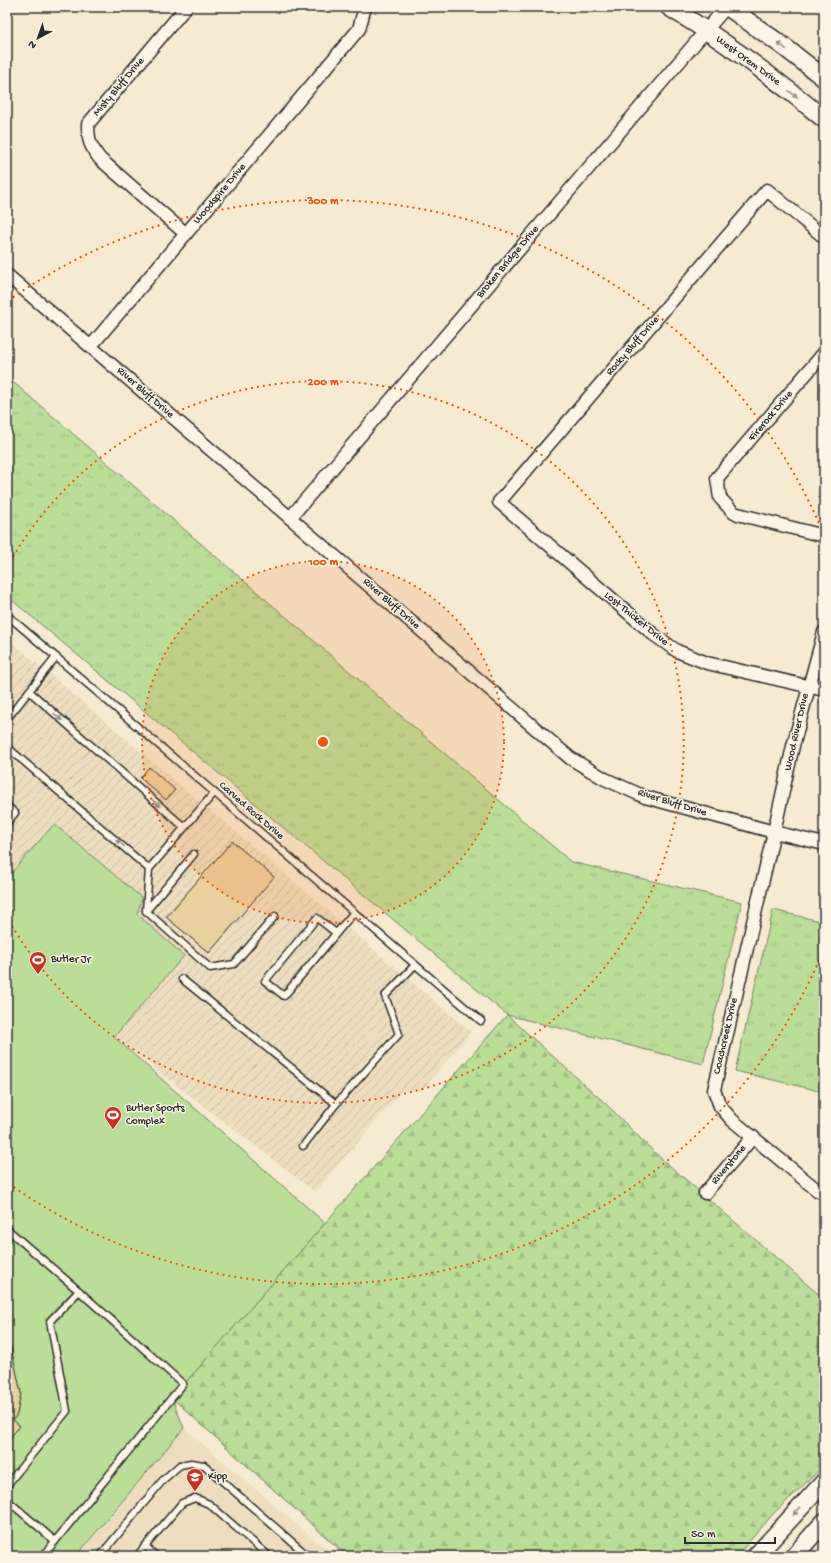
<svg xmlns="http://www.w3.org/2000/svg" width="831" height="1563" font-family="'Gochi Hand',sans-serif">
	<defs>
		<pattern id="industrial-furrows" width="10" height="10" patternUnits="userSpaceOnUse"><rect width="10" height="10" fill="#eedebe"/><path d="M-1 1l2-2M0 10L10 0M9 11l2-2" fill="none" stroke="#ccbfa3"/></pattern>
		<pattern id="grass-tufts" width="24" height="20" patternUnits="userSpaceOnUse"><rect width="24" height="20" fill="#badd98"/><path d="M3 7l-1-3M5 7V3M7 7l1-3M15 17l-1-3M17 17v-4M19 17l1-3" fill="none" stroke="#a0be83"/></pattern>
		<pattern id="forest-firs" width="22" height="20" patternUnits="userSpaceOnUse"><rect width="22" height="20" fill="#badd98"/><path d="M5 1l3.5 6h-7zM16 11l3.5 6h-7z" fill="#a0be83"/></pattern>
	</defs>
	<rect width="100%" height="100%" fill="#f6ead0"/>
	<filter id="ink" filterUnits="userSpaceOnUse"><feTurbulence type="fractalNoise" baseFrequency=".025" numOctaves="2"/><feDisplacementMap in="SourceGraphic" scale="8" xChannelSelector="R" yChannelSelector="G"/><feConvolveMatrix kernelMatrix="1 2 1 2 8 2 1 2 1" color-interpolation-filters="sRGB"/></filter>
	<g filter="url(#ink)">
		<polygon fill="#eedebe" points="184,1428 334,1556 76,1556"/>
		<polygon fill="url(#industrial-furrows)" points="7,638 471,1032 422,1090 402,1091 315,1192 114,1037 184,956 137,914 54,824 7,878"/>
		<g fill="url(#grass-tufts)" stroke="#728462">
			<polygon points="7,377 571,862 742,902 703,1064 507,1015 7,596"/>
			<polygon points="773,910 824,922 824,1092 735,1071"/>
		</g>
		<polygon fill="url(#forest-firs)" stroke="#728462" points="507,1015 606,1104 655,1153 824,1299 824,1466 773,1514 737,1556 347,1556 172,1398"/>
		<polygon fill="#badd98" stroke="#728462" points="54,824 142,898 137,914 184,956 114,1037 325,1223 172,1398 184,1428 76,1556 7,1556 7,878"/>
		<g fill="#e9d09f" stroke="#2b2b2b">
			<polygon points="149,767 175,790 166,800 140,778"/>
			<polygon points="232,841 274,877 209,953 166,917"/>
			<polygon points="11,1347 21,1393 17,1414 13,1420 20,1426 7,1441 7,1348"/>
		</g>
		<g fill="none" stroke-linecap="round" stroke-linejoin="round">
			<defs>
				<g id="lane">
					<polyline points="7,615 481,1021"/>
					<polyline points="29,691 184,827"/>
					<polyline points="7,719 56,657"/>
					<polyline points="7,747 149,869"/>
					<polyline points="214,793 149,869 146,911 210,968 234,964 275,916"/>
					<polyline points="7,806 15,813 7,823"/>
					<polyline points="146,911 194,854"/>
					<polyline points="336,933 317,918 265,981 284,996 354,912"/>
					<polyline points="182,979 336,1104 399,1034 385,996 415,965"/>
					<polyline points="303,1146 336,1104"/>
					<polyline points="7,1229 79,1291 183,1384 43,1556"/>
					<polyline points="7,1485 67,1411 50,1321 79,1291"/>
					<polyline points="7,1500 55,1541"/>
					<polyline points="145,1546 156,1556"/>
					<polyline points="100,1556 163,1480 180,1465 191,1463 204,1465 308,1556"/>
					<polyline points="137,1556 182,1503 195,1498 209,1504 269,1556"/>
				</g>
				<g id="street">
					<path d="M186,234L100,159C90,146 88,140 88,124L186,7"/>
					<polyline points="824,237 767,190 499,502 653,634 677,651 707,663 824,690"/>
					<polyline points="7,275 570,758 605,779 645,797 774,832 824,844"/>
					<polyline points="91,346 359,29 365,7"/>
					<polyline points="824,353 717,478 720,498 734,513 824,536"/>
					<polyline points="290,518 726,7"/>
					<polyline points="824,632 793,746 774,832 714,1090 720,1106 732,1120 817,1190 824,1193"/>
					<polyline points="705,1193 753,1137"/>
				</g>
				<g id="secondary">
					<path d="M669,7C723,40 775,78 824,119"/>
					<polyline points="728,7 783,46 824,78"/>
					<polyline points="756,1556 824,1482"/>
					<polyline points="794,1556 824,1522"/>
				</g>
			</defs>
			<use href="#lane" stroke="#2b2b2b" stroke-width="9"/>
			<use href="#street" stroke="#2b2b2b" stroke-width="15"/>
			<use href="#secondary" stroke="#2b2b2b" stroke-width="20"/>
			<use href="#lane" stroke="#fcf5e5" stroke-width="6"/>
			<use href="#street" stroke="#fcf5e5" stroke-width="12"/>
			<use href="#secondary" stroke="#fcf5e5" stroke-width="17"/>
		</g>
		<defs><path id="oneway-solid" d="M-6-.8H1V-3.2L6.5 0L1 3.2V.8H-6Z"/></defs>
		<g fill="#949088">
			<use href="#oneway-solid" transform="translate(782 46) rotate(-143)"/>
			<use href="#oneway-solid" transform="translate(793 94) rotate(38)"/>
			<use href="#oneway-solid" transform="translate(58 717) rotate(42)"/>
			<use href="#oneway-solid" transform="translate(156 803) rotate(41)"/>
			<use href="#oneway-solid" transform="translate(120 843) rotate(-139)"/>
			<use href="#oneway-solid" transform="translate(797 1511) rotate(133)"/>
		</g>
	</g>
	<circle cx="323" cy="742" r="181" fill="#e8590c" fill-opacity=".12"/>
	<g fill="none" stroke="#e8590c" stroke-width="2" stroke-dasharray="2 4">
		<circle cx="323" cy="742" r="181"/>
		<path d="M7 567A361 361 0 1 1 7 917"/>
		<path d="M824 949A542 542 0 0 1 8 1183M8 301A542 542 0 0 1 824 535"/>
	</g>
	<defs>
		<symbol id="stadium-pin" viewBox="-11 -11 22 30"><path d="M0 17L-7.5 6A9.5 9.5 0 1 1 7.5 6Z" fill="#c8321e" stroke="#fcf5e5"/><path d="M0-5a6.5 5 0 1 0 0 10a6.5 5 0 1 0 0-10ZM-3.5-1.8h7v3.6h-7Z" fill="#fff"/></symbol>
		<symbol id="school-pin" viewBox="-11 -11 22 30"><path d="M0 17L-7.5 6A9.5 9.5 0 1 1 7.5 6Z" fill="#c8321e" stroke="#fcf5e5"/><path d="M0-5L7-2L0 1L-7-2ZM-4 1L0 2.5L4 1V4Q0 6-4 4Z" fill="#fff"/></symbol>
	</defs>
	<g fill-rule="evenodd">
		<use href="#stadium-pin" x="28" y="950" width="20" height="27"/>
		<use href="#stadium-pin" x="103" y="1105" width="20" height="27"/>
		<use href="#school-pin" x="185" y="1467" width="20" height="27"/>
	</g>
	<g text-anchor="middle" dominant-baseline="central" stroke-width="3" stroke-linejoin="round" paint-order="stroke">
		<g font-size="11" fill="#2b2b2b" stroke="#fcf5e5">
			<text transform="translate(748 61) rotate(36)">West Orem Drive</text>
			<text transform="translate(119 87) rotate(-50)">Misty Bluff Drive</text>
			<text transform="translate(220 194) rotate(-50)">Woodspire Drive</text>
			<text transform="translate(508 262) rotate(-50)">Broken Bridge Drive</text>
			<text transform="translate(633 346) rotate(-49)">Rocky Bluff Drive</text>
			<text transform="translate(145 393) rotate(41)">River Bluff Drive</text>
			<text transform="translate(771 416) rotate(-50)">Firerock Drive</text>
			<text transform="translate(391 604) rotate(41)">River Bluff Drive</text>
			<text transform="translate(636 619) rotate(39)">Lost Thicket Drive</text>
			<text transform="translate(797 732) rotate(-77)">Wood River Drive</text>
			<text transform="translate(672 803) rotate(17)">River Bluff Drive</text>
			<text transform="translate(251 811) rotate(41)">Carved Rock Drive</text>
			<text transform="translate(726 1036) rotate(-77)">Coachcreek Drive</text>
			<text transform="translate(729 1165) rotate(-50)">Riverstone</text>
		</g>
		<g font-size="11" fill="#2b2b2b" stroke="#fcf5e5" text-anchor="start">
			<text x="51" y="960">Butler Jr</text>
			<text x="126" y="1109">Butler Sports<tspan x="126" dy="13">Complex</tspan></text>
			<text x="208" y="1477">Kipp</text>
		</g>
	</g>
	<circle cx="323" cy="742" r="6" fill="#e8590c" stroke="#fcf5e5" stroke-width="2"/>
	<g font-size="12" text-anchor="middle" font-weight="bold" fill="#e8590c" stroke="#fcf5e5" stroke-width="3" stroke-linejoin="round" paint-order="stroke">
		<text x="323" y="204">300 m</text>
		<text x="323" y="385">200 m</text>
		<text x="323" y="565">100 m</text>
	</g>
	<rect width="831" height="1563" fill="none" stroke="#fcf5e5" stroke-width="24"/>
	<rect x="12" y="12" width="807" height="1539" fill="none" stroke="#2b2b2b" stroke-width="1.5" filter="url(#ink)"/>
	<g transform="translate(38 38) rotate(221)" stroke="#fcf5e5" stroke-width="3" paint-order="stroke">
	<path d="M0-3L7 15L0 10L-7 15Z" fill="#2b2b2b"/>
	<text y="-6" font-size="11" font-weight="bold" text-anchor="middle" fill="#2b2b2b">N</text>
	</g>
	<path d="M685 1537v6h90v-6" fill="none" stroke="#2b2b2b" stroke-width="2"/>
	<text x="691" y="1537" font-size="12" fill="#2b2b2b" stroke="#fcf5e5" stroke-width="3" paint-order="stroke">50 m</text>
</svg>
